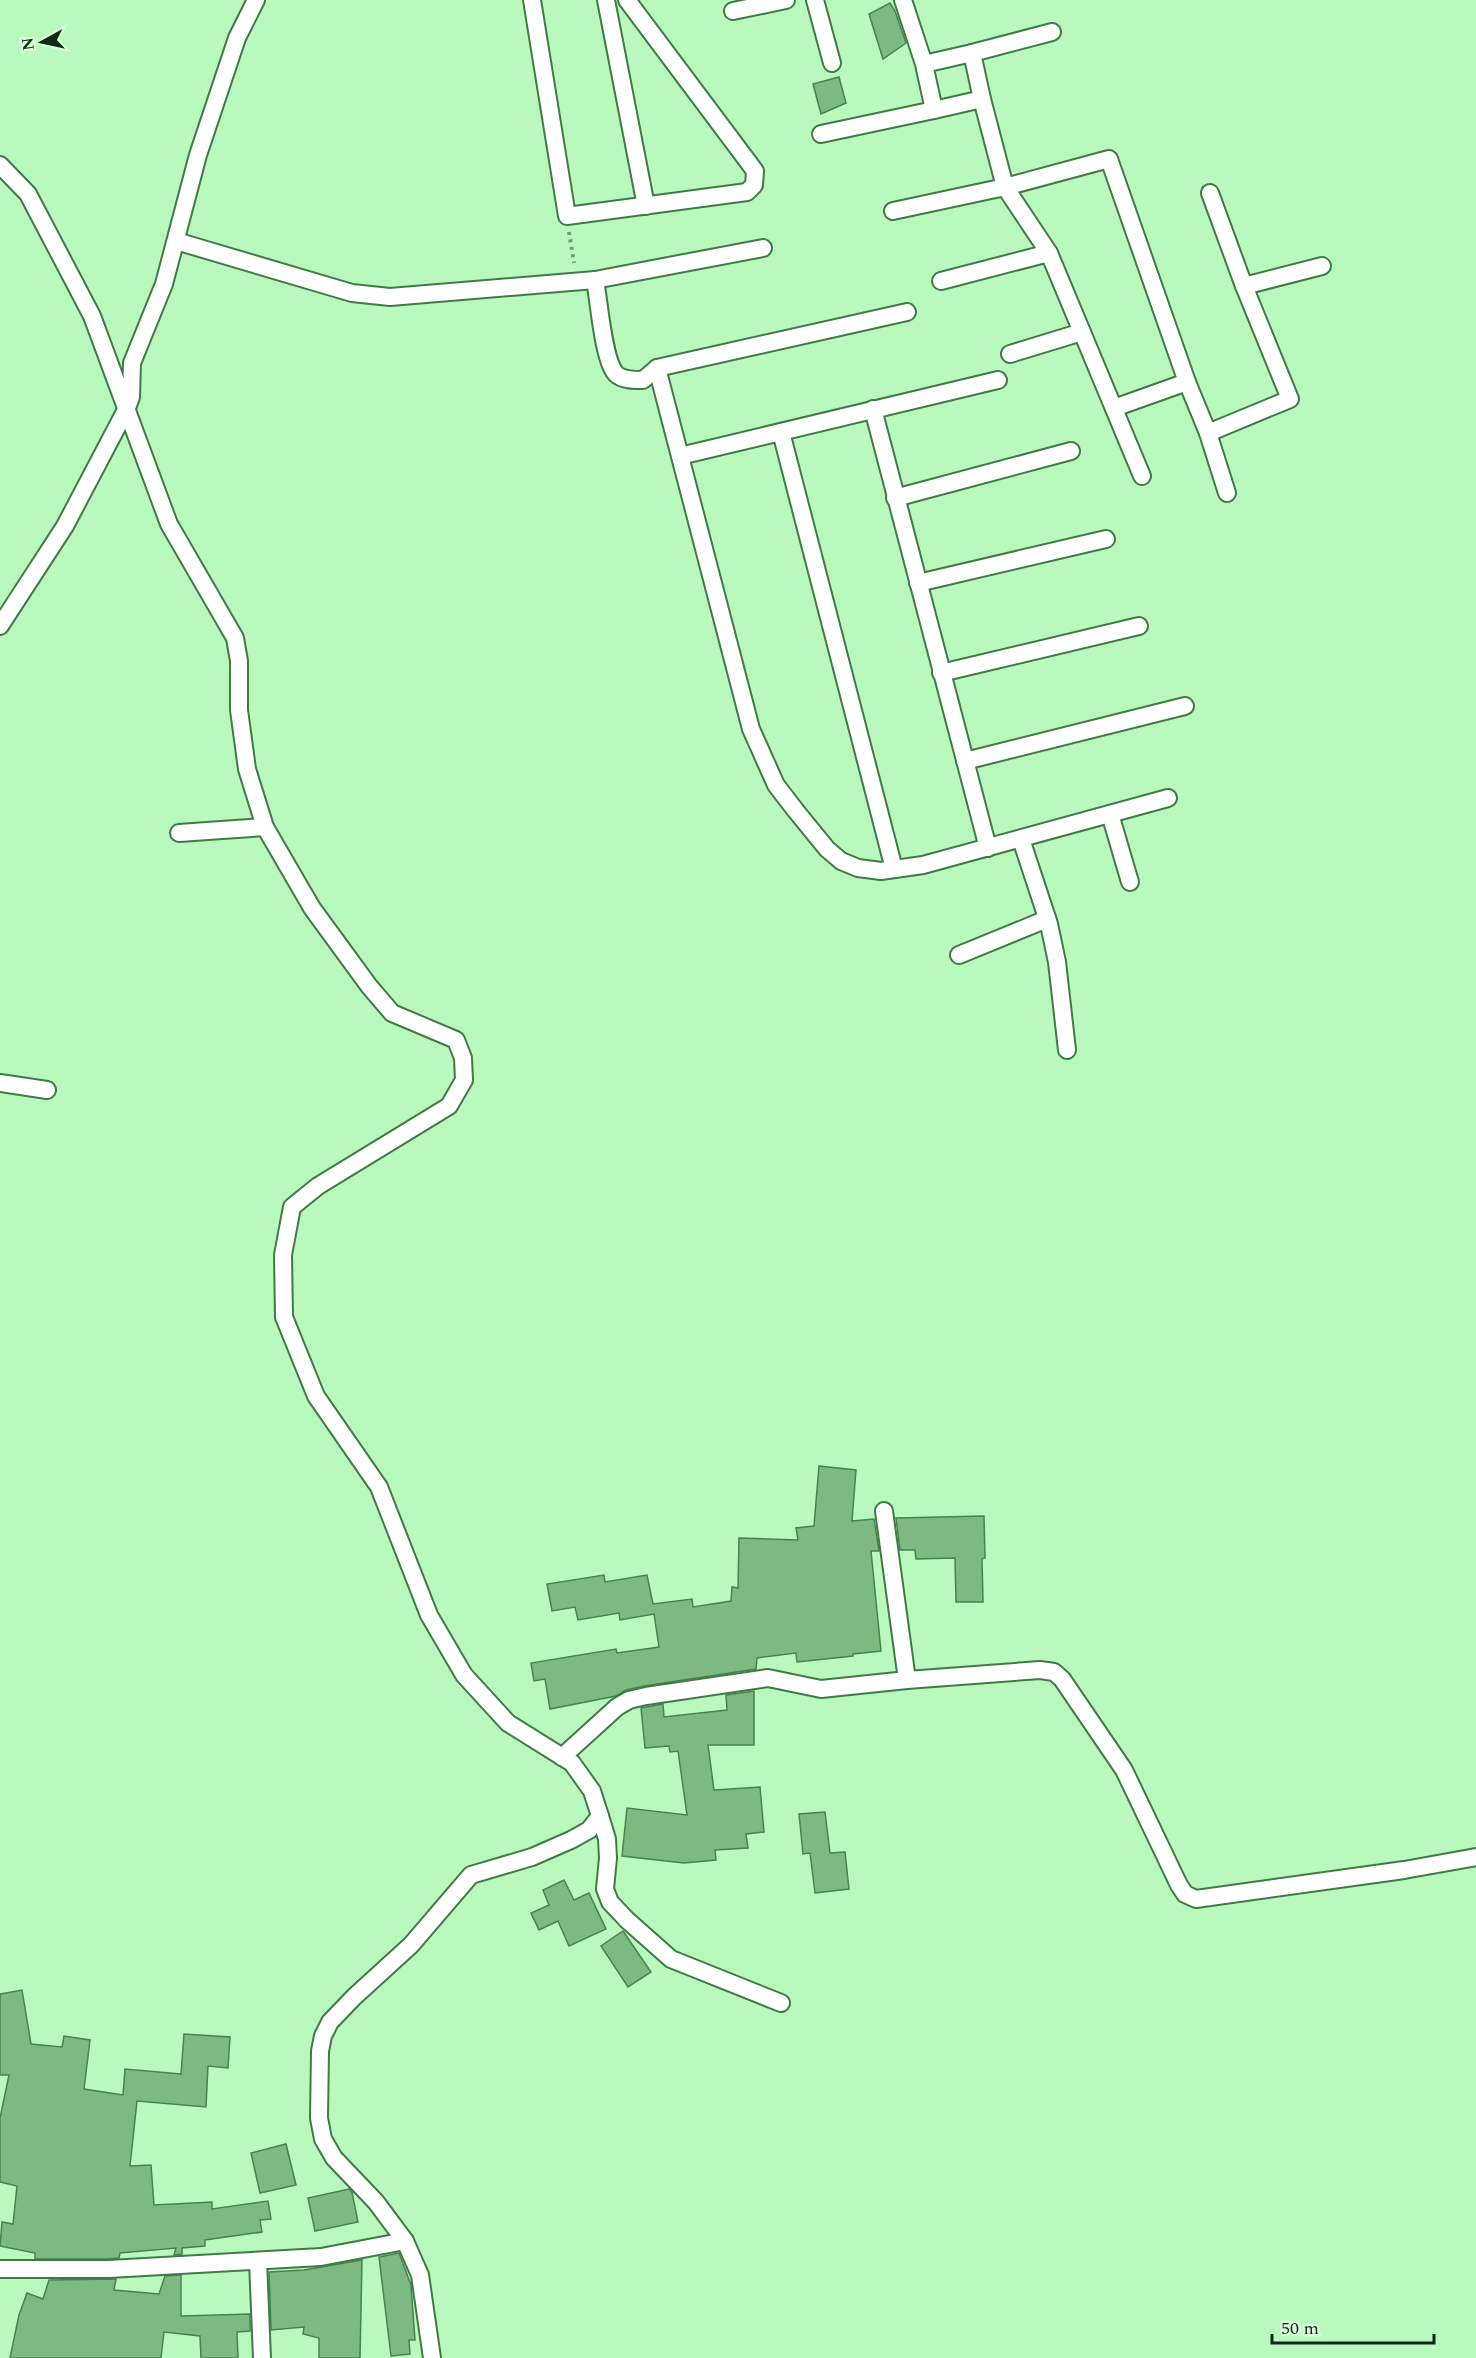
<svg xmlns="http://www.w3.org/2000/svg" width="1476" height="2358" font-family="Spectral,serif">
	<rect width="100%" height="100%" fill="#b9f9bd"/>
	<g fill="#7cba81" stroke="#47834e" stroke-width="1.5">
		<polygon points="890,3 895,11 906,43 883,59 869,14"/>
		<polygon points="839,77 846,103 821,114 813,84"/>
		<polygon points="819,1466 856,1470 852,1521 874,1519 879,1551 871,1551 881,1651 853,1654 853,1656 797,1662 796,1653 757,1658 756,1669 644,1686 626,1690 616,1696 550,1709 545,1679 534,1681 531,1663 616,1649 617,1653 659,1647 654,1614 620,1620 619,1613 578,1620 575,1607 552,1611 547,1584 604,1575 605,1582 647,1575 653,1604 692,1599 693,1607 731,1601 732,1587 738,1588 739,1538 798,1540 796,1528 814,1526"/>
		<polygon points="984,1516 985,1558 982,1559 983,1602 956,1602 955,1558 916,1559 915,1550 900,1550 896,1518"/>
		<polygon points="754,1691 754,1745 708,1745 714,1790 760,1787 764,1832 746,1834 748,1848 715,1850 716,1860 684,1863 622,1856 627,1808 687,1815 678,1751 670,1752 669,1746 645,1748 641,1708 663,1704 664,1717 727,1710 726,1695"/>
		<polygon points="825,1812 830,1853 845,1852 849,1889 815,1893 810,1853 803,1854 799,1814"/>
		<polygon points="564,1880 574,1900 589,1893 606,1929 569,1946 558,1921 539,1930 531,1913 549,1905 543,1890"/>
		<polygon points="623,1931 651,1972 628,1987 601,1946"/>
		<polygon points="22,1990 31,2044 62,2047 64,2036 90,2040 84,2089 123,2095 125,2069 181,2074 184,2034 230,2037 228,2068 208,2066 206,2107 137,2101 130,2166 151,2165 154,2205 212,2202 212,2209 268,2201 271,2219 260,2220 262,2232 205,2240 205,2246 182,2248 182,2254 174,2255 176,2248 120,2253 119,2258 109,2259 35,2259 35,2253 0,2246 2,2222 13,2224 17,2186 0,2182 0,2118 9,2075 0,2075 0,1994"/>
		<polygon points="286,2144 296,2185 260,2193 251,2153"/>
		<polygon points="349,2189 352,2192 358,2222 315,2231 308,2198"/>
		<polygon points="399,2253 411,2285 415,2340 409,2340 410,2354 391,2356 379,2257"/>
		<polygon points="362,2260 360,2358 319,2358 319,2338 303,2334 304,2327 271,2330 269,2272 304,2270"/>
		<polygon points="181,2275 181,2316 250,2314 250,2331 237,2332 238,2358 201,2358 200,2336 164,2332 161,2358 10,2358 19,2315 27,2293 43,2299 49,2280 116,2279 114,2290 159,2294 165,2276"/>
	</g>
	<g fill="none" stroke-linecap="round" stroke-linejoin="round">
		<defs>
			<g id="street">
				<polyline points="532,0 567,216 747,192 754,185 755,171 627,0"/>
				<polyline points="606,0 646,206"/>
				<polyline points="815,0 832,63"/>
				<polyline points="903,0 924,64 934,110 982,99 972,53 924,64"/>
				<polyline points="733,11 786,0"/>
				<polyline points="972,53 1052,32"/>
				<polyline points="982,99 1005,187 1109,159 1187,382 1114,408"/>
				<polyline points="821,134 934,110"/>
				<polyline points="0,165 28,194 92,316 169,524 235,638 239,661 239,710 247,769 265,827 312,908 369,986 392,1013 456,1040 463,1058 464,1080 449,1106 318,1186 292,1207 283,1255 284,1317 316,1396 379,1487 429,1615 464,1675 508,1723 572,1763 592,1791 600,1816 589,1830 571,1840 532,1857 471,1875 411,1945 354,1997 330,2022 323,2036 320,2051 319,2118 323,2139 334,2158 376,2202 405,2241 420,2275 432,2358"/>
				<polyline points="893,211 1005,187 1049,253 941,281"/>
				<polyline points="176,241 352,293 390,297 595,280 763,248"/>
				<polyline points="1049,253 1142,476"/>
				<path d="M595,280C599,300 603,360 616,374C622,380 635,380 643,380L657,368L907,312"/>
				<polyline points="1244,286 1322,266"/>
				<polyline points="1010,354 1082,332"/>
				<polyline points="657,368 751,729 776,785 796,811 827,849 841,861 858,868 881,871 923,865 1168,798"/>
				<polyline points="1187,382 1208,433 1290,399 1244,286 1210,193"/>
				<polyline points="873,409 988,848"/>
				<polyline points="781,432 894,869"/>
				<polyline points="1208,433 1227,493"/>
				<polyline points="680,456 998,380"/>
				<polyline points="895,498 1071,451"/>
				<polyline points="918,583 1106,539"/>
				<polyline points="0,626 65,526 127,408 131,397 132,363 164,284 198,155 237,38 256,0"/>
				<polyline points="941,673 1139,626"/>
				<polyline points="965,761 1185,706"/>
				<polyline points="1110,814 1130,882"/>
				<polyline points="179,833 265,827"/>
				<polyline points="1021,839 1049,924 1057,962 1067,1050"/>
				<polyline points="959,955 1047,919"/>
				<polyline points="0,1083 47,1090"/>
				<polyline points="884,1511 907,1680"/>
				<polyline points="562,1757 617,1707 629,1700 646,1696 768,1678 821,1689 907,1680 1040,1670 1054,1672 1062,1679 1124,1770 1179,1885 1185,1894 1196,1899 1404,1870 1476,1857"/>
				<polyline points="600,1816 607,1839 608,1858 605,1889 610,1902 627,1920 671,1959 781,2003"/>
				<polyline points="258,2261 262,2358"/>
				<polyline points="0,2269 109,2269 321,2257 405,2241"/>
			</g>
		</defs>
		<use href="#street" stroke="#407b46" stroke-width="20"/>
		<polyline stroke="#6e9c71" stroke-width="4" stroke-dasharray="3 4.5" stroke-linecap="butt" points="569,232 574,263"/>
		<use href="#street" stroke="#fff" stroke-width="16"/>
	</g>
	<g transform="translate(42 42) rotate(262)" stroke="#d9ffdb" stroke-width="4.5" paint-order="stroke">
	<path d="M0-4.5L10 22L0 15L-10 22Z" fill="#112a14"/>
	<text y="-9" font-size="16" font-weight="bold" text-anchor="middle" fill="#112a14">N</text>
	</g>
	<path d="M1272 2334v9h162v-9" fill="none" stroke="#112a14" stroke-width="3"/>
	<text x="1281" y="2334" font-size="18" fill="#112a14" stroke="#d9ffdb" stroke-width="4.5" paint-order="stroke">50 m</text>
</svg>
